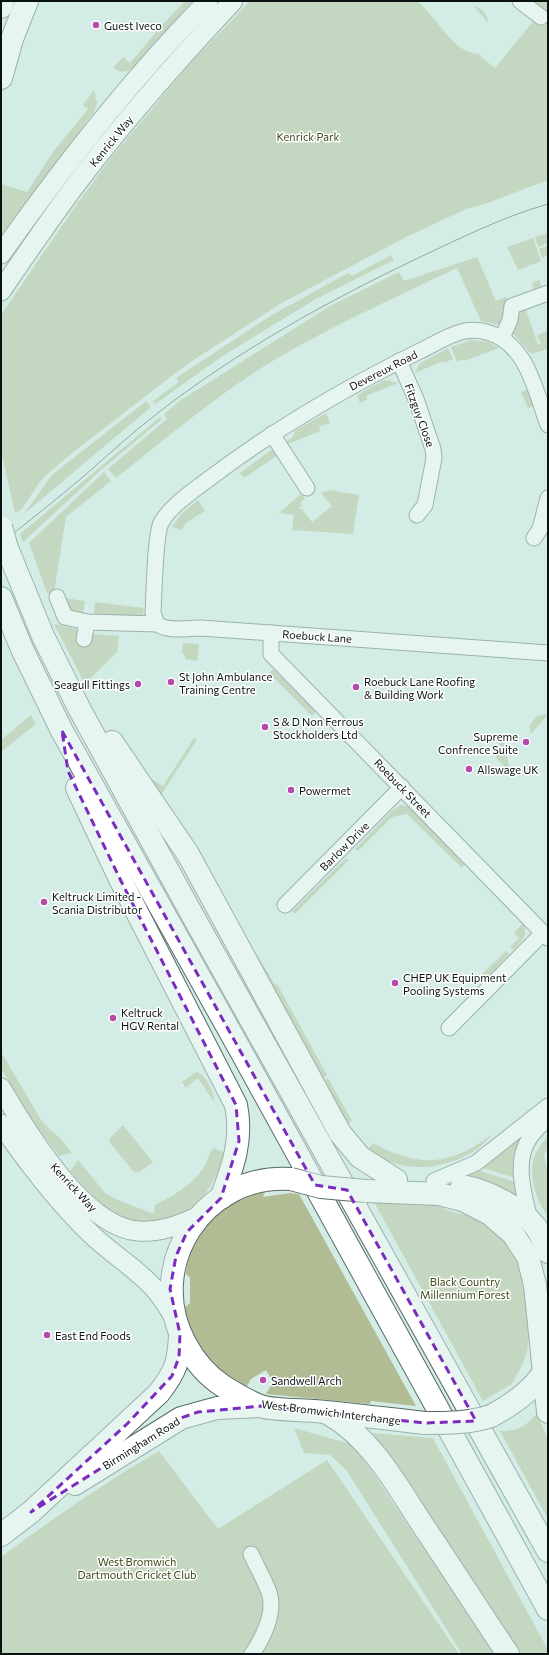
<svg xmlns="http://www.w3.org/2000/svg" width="549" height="1655" font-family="Commissioner,sans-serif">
	<rect width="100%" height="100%" fill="#d4ece6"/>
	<g fill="#b2bc94">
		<path d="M185,1H193L134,67C127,73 120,73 113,68L123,57L130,63L161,26Z"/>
		<path d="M250,1H417C438,17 453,55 481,54L480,56L495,68L535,19L532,1H548V180L485,204L466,209L406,237L280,304L186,365L67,457L42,479L21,510L15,513L1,451V315L79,201L111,158L188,66Z"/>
		<path d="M474,6C482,7 488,15 488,23Z"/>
		<polygon points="94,90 97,102 94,112 1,236 1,184 27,192 53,152 88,109 83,105"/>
		<polygon points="548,233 548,243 538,247 535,237"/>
		<polygon points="533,238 541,261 518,270 507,247"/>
		<polygon points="548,246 548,255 542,258 539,249"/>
		<polygon points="391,255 394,260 316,299 224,355 155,404 153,401 179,382 176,378 272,315 348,273 352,276"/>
		<path d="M477,257L496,301L506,297L508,303L503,326L481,321L457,268C396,297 334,325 276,359C219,393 168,437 116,478L108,469L167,419L164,414L181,400L330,306L399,272L404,281Z"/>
		<polygon points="539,280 544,291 535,294 532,283"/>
		<polygon points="525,307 538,345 541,344 537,335 548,331 548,349 531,354 513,333 520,308"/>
		<polygon points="471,340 488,342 499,348 464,361 464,359 457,362 451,347"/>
		<polygon points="448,348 453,359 444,363 443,361 415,373 419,364"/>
		<polygon points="384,380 398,383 366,396 367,400 360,403 357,395"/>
		<polygon points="528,389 534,406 528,408 521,392"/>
		<polygon points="146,401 151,407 24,514 52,475"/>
		<polygon points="326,413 330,423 319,427 320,431 283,446 282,444 292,438 296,430"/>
		<polygon points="160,417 162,419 101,470 23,542 20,534"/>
		<polygon points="277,446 281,453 244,478 240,473"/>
		<polygon points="104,472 111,481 66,517 54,593 47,593 29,543"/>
		<polygon points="330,490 359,495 353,534 292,530 294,515 279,513 301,494 305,499 300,503 302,506 298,509 302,509 312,522 332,506 321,493"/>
		<polygon points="198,500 205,511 187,522 181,530 172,527 181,514"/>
		<polygon points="64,598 85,601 83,613 70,610"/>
		<polygon points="95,602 144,608 143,615 118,617 94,614"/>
		<polygon points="54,624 77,629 78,636 88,642 94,634 119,636 117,652 85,684"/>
		<polygon points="183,643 199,644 197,661 185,659 185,655 182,653"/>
		<polygon points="273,669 316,712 312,716 269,673"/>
		<polygon points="548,714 531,734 529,726 537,716"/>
		<polygon points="31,715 36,724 1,752 1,740"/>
		<polygon points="510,733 511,738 504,740 510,772 495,757 503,749 498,744"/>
		<polygon points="194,738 197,740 159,798 147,780 150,778 163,786"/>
		<polygon points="400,805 408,806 465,864 462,868 407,814 392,817 358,851 355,849 392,811"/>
		<polygon points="346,858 349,860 295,914 292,911"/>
		<path d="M523,923C529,935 521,942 513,950L510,947L519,938L514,933Z"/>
		<polygon points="506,951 509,954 486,979 481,975"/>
		<polygon points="259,958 275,985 277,984 327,1075 322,1079 257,960"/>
		<polygon points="1,1052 43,1123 61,1139 72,1153 59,1156 32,1120 1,1068"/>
		<path d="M196,1072C207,1075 214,1092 214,1102L198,1078L186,1088L182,1082Z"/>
		<polygon points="328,1078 352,1121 347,1124 324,1081"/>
		<polygon points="123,1125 153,1162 138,1173 133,1171 110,1143 109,1139"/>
		<path d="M491,1135C484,1146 474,1152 463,1157C428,1173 398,1169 366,1151L373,1143C419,1168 450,1166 491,1135Z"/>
		<path d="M548,1136V1146L544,1156L548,1174V1216C536,1202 526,1169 537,1151C540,1146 544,1141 548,1136Z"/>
		<polygon points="521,1137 518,1146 515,1178 483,1168"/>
		<path d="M214,1148L227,1154C220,1167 214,1182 205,1194C198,1204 187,1211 176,1216C128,1238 100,1204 70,1171L78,1160L106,1194L123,1202L154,1214L155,1205C173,1196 190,1186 202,1170C208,1163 207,1154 214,1148Z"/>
		<polygon points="478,1170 515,1182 518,1197 468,1176 469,1173"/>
		<path d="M265,1192L263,1197L290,1193L299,1194L416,1406L371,1401L370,1404L266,1394L273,1382L266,1370L251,1379L246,1388C236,1382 225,1377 217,1370C198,1355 187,1330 185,1307L190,1303V1278L186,1274C188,1233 226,1198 265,1192Z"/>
		<path d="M427,1198C438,1210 465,1216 482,1217L515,1251L528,1295L529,1336L527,1353L522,1365L512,1384L483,1401L373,1200Z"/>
		<path d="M537,1414L548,1439V1519L500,1431C519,1431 524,1427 537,1414Z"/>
		<polygon points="294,1428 354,1445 495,1654 462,1654 347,1471 330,1455 304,1453"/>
		<polygon points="373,1433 433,1438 548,1650 548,1654 516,1654"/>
		<path d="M159,1451L218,1529L327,1460L459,1654H1V1557C52,1519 104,1483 159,1451Z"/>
	</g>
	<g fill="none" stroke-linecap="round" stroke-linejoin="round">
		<defs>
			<g id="minor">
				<polyline points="520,1 541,17"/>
				<polyline points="502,338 510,320 512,306 548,293"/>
				<polyline points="399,361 416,399 433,449 434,458 425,505 417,515"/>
				<polyline points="272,434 307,488"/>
				<polyline points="534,538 540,529 548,498"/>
				<path d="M57,597L65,617L87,622L157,624C168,632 188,628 201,628L548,653"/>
				<path d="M157,624L153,613C154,596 155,535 161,523C171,505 193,491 210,478C275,429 345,388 418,352C433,345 449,334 465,331C472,330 479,330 486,332C527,342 535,390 548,425"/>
				<polyline points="271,633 271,654 548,938"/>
				<polyline points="84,639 87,622"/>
				<polyline points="285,905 402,787"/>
				<polyline points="449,1028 543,933"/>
				<polyline points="434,1181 476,1163 548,1106"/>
				<path d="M530,1220C524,1195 514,1162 529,1139C534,1131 542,1124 548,1118"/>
				<path d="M251,1554C257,1567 264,1579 269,1592C276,1612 263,1638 252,1654"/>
			</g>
			<g id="major">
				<path d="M1,254C64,165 131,79 208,1"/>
				<path d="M1,291C24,257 47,224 71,191C121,124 176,62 233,1"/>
				<path d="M1,1088C26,1131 84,1227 138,1231C162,1233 181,1224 202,1215"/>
				<path d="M1,1124C28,1163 56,1200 90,1233C109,1252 133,1266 152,1286C162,1296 168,1307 175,1319"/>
			</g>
			<g id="highway">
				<polyline points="1,7 3,1"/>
				<polyline points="1,78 12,39 27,1"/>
				<polyline points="7,548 43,636 80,710 194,918 548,1551"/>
				<polyline points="1,598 22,649 62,731 243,1055 548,1609"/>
				<polyline points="112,742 188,854 340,1133 360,1157 396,1180"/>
				<path d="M77,788L121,881L236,1105C243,1139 233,1167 221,1198"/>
				<path d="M291,1179C203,1173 144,1266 185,1343C194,1360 206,1375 223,1386C234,1393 248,1401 260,1406C271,1410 301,1410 314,1411C351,1414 388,1419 425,1423"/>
				<path d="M462,1186C486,1190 520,1207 535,1226C541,1233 544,1243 548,1252"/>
				<polyline points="366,1191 439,1194 463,1200 490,1214 513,1234 528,1257 535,1285 548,1412"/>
				<path d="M329,1414C371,1438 396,1484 422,1524C451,1567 479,1611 508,1654"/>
				<path d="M491,1416C514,1404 535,1389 548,1366"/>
				<polyline points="75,1484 181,1418 217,1408 260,1406"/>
				<path d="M1,1535L31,1512L159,1393C176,1371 179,1362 180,1334"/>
			</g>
		</defs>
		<use href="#minor" stroke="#566b66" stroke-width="17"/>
		<use href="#major" stroke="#566b66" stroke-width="21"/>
		<use href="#highway" stroke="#566b66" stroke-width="24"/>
		<use href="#minor" stroke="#fff" stroke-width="15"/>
		<use href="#major" stroke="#fff" stroke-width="19"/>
		<use href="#highway" stroke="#fff" stroke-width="22"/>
		<path stroke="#455250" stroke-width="1" d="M1,543C29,521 57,499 84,476C109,454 133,432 159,412C238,351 326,302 416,259C459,239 502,217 548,204"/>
		<defs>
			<g id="highway-bridge">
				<polyline points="1,527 7,548"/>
				<polyline points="291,1179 321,1187 366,1191"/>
				<path d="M425,1423C448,1423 470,1423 491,1416"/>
			</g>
		</defs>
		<use href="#highway-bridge" stroke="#566b66" stroke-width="24" stroke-linecap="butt"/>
		<use href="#highway-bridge" stroke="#fff" stroke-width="22"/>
	</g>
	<path d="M0 0H549V1655H0ZM62,731L315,1185L347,1190L476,1421L425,1423L261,1406L198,1412L181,1418L31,1512L127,1424L172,1376L179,1357L180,1334L170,1289L176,1256L187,1232L221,1198L239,1141L236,1105L121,881L68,771Z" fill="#d4ece6" fill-opacity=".55" fill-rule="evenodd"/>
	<path fill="none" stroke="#7b2cbf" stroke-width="3" stroke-dasharray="8 5" stroke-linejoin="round" d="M62,731L315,1185L347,1190L476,1421L425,1423L261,1406L198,1412L181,1418L31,1512L127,1424L172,1376L179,1357L180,1334L170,1289L176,1256L187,1232L221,1198L239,1141L236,1105L121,881L68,771Z"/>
	<g fill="#b54aaa" stroke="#fff" stroke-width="1.5">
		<circle cx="96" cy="25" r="4"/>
		<circle cx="171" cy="682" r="4"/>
		<circle cx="138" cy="684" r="4"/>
		<circle cx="356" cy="687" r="4"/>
		<circle cx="265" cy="727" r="4"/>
		<circle cx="526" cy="742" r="4"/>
		<circle cx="469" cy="769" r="4"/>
		<circle cx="291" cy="790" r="4"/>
		<circle cx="44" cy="902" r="4"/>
		<circle cx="395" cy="983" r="4"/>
		<circle cx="113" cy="1018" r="4"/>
		<circle cx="47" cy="1335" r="4"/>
		<circle cx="263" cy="1380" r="4"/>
	</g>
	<g text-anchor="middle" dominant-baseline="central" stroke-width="3" stroke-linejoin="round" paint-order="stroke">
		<g font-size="11" fill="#0a1211" stroke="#fff" text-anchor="start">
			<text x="104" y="25">Guest Iveco</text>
			<text x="179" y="676">St John Ambulance<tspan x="179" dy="13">Training Centre</tspan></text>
			<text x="364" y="681">Roebuck Lane Roofing<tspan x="364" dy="13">&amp; Building Work</tspan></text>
			<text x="130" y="684" text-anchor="end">Seagull Fittings</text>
			<text x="273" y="721">S &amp; D Non Ferrous<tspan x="273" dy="13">Stockholders Ltd</tspan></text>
			<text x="518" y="736" text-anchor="end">Supreme<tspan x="518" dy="13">Confrence Suite</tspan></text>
			<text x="477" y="769">Allswage UK</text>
			<text x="299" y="790">Powermet</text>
			<text x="52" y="896">Keltruck Limited -<tspan x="52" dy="13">Scania Distributor</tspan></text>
			<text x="403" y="977">CHEP UK Equipment<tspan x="403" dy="13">Pooling Systems</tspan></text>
			<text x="121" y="1012">Keltruck<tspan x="121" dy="13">HGV Rental</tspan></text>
			<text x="55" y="1335">East End Foods</text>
			<text x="271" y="1380">Sandwell Arch</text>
		</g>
		<g font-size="11" fill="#3e4719" stroke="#fff">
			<text x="308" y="136">Kenrick Park</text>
			<text x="465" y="1281">Black Country<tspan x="465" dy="13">Millennium Forest</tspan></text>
			<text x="137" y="1561">West Bromwich<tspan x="137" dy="13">Dartmouth Cricket Club</tspan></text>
		</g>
		<g font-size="11" fill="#0a1211" stroke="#fff">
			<text transform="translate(111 141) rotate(-51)">Kenrick Way</text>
			<text transform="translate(383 370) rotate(-27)">Devereux Road</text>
			<text transform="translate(420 415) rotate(70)">Fitzguy Close</text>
			<text transform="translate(317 636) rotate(4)">Roebuck Lane</text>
			<text transform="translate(403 788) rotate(46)">Roebuck Street</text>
			<text transform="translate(344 846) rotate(-45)">Barlow Drive</text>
			<text transform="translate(74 1187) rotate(47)">Kenrick Way</text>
			<text transform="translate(331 1412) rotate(7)">West Bromwich Interchange</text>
			<text transform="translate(141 1443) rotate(-32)">Birmingham Road</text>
		</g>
	</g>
	<rect width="549" height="1655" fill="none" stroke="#0a1211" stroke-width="4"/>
</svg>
